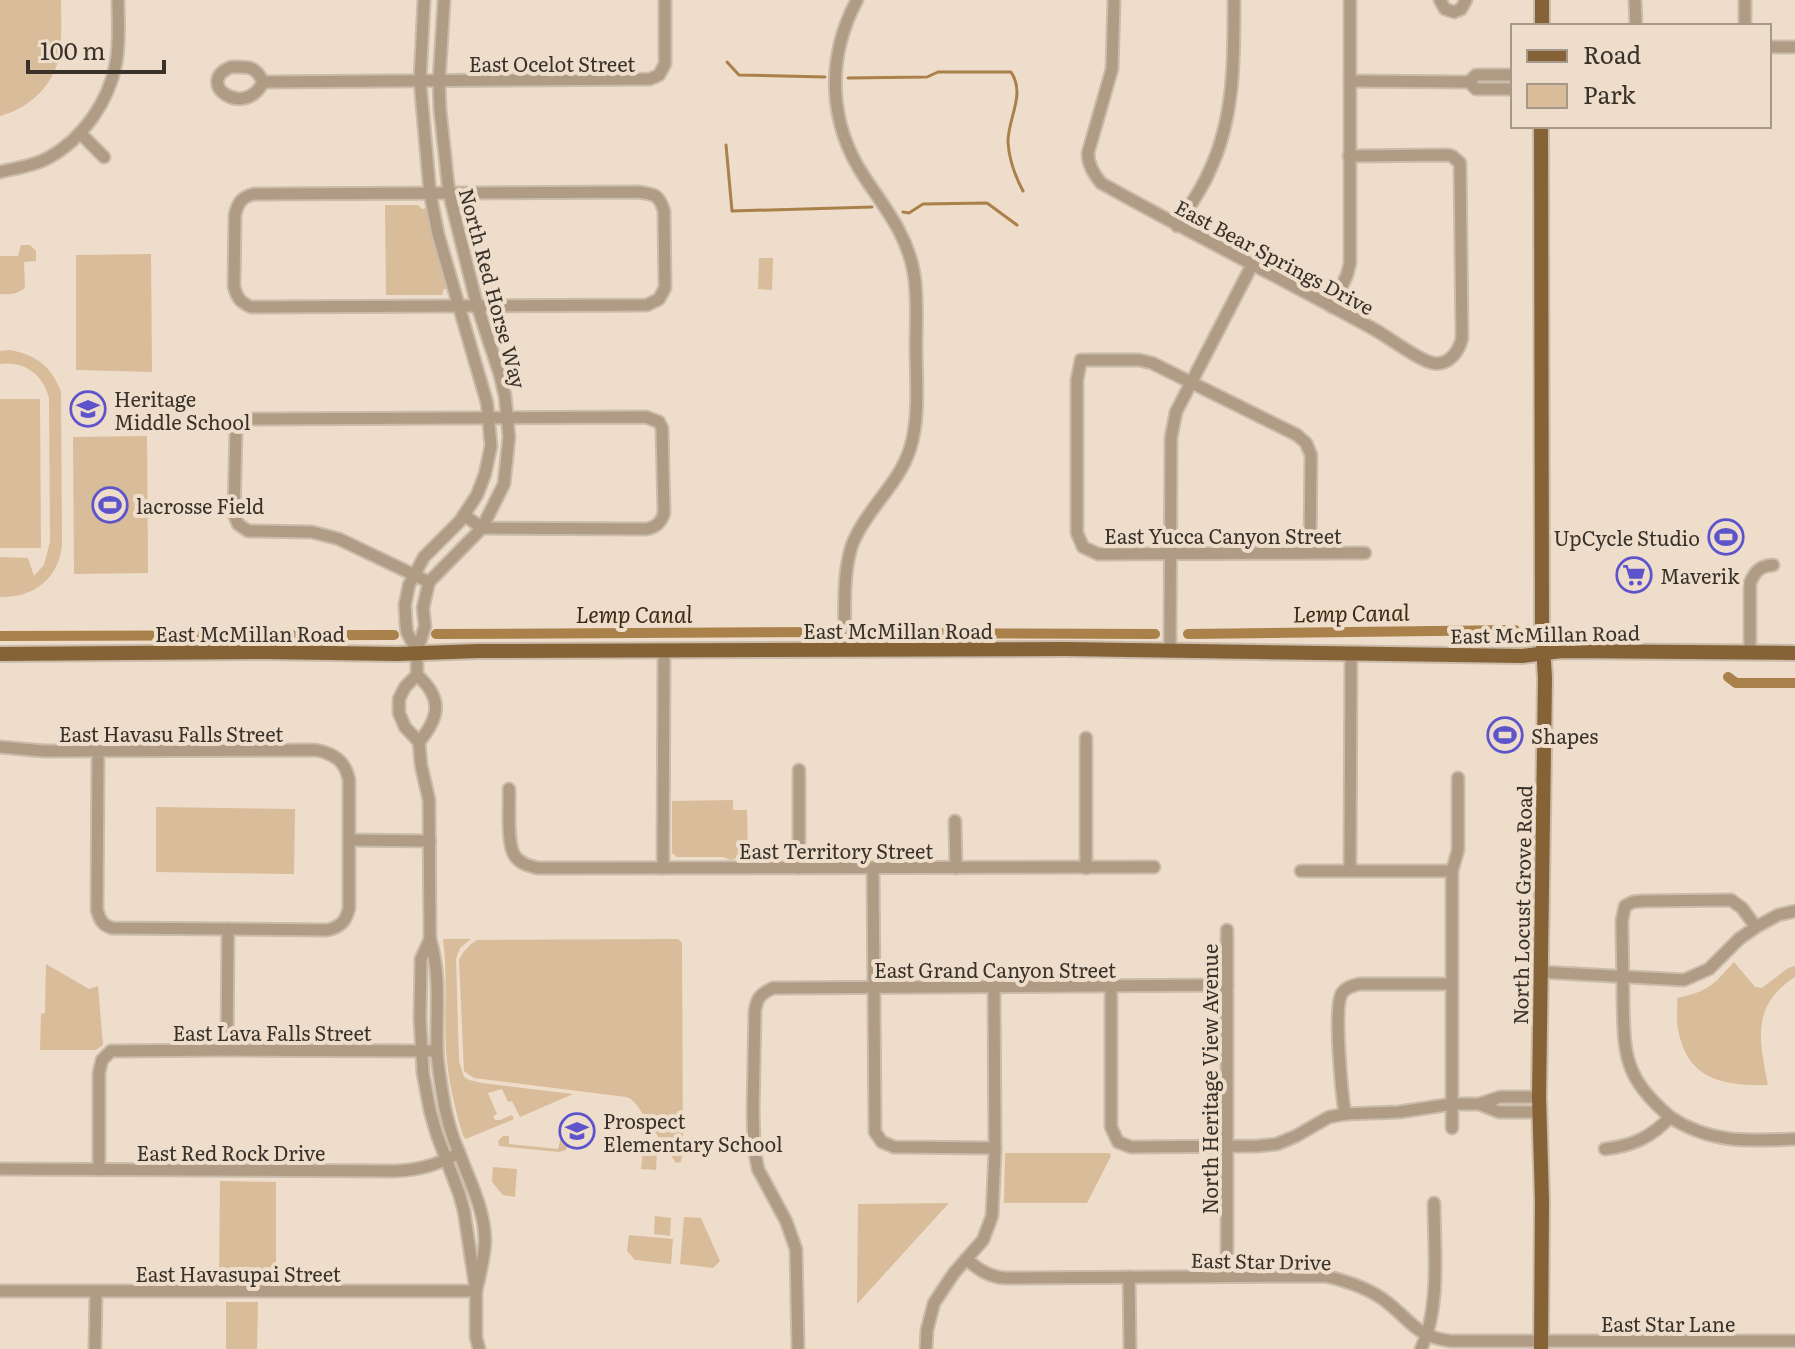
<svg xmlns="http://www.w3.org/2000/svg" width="1795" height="1349" font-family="Literata,serif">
	<rect width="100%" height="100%" fill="#eeddca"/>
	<g fill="#d9bc99">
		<path d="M0,0H61C61,17 62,34 60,51C56,83 31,108 0,116Z"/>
		<polygon points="385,205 418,205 422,209 428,208 450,288 444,289 442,295 386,295"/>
		<path d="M21,245H30L36,251V261L24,262L25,288C17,294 10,295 0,294V256H18Z"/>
		<polygon points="151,254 152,372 76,370 76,255"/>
		<polygon points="759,258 773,258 772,290 758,289"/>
		<path d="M9,350C36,354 52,367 61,392L62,546C58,578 35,597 3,597H0V557L28,558L34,576L44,565L50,542L49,398C43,374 24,361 0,364V351Z"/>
		<polygon points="0,399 40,399 41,548 0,548"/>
		<polygon points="147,436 148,573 74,574 73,437"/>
		<polygon points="733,800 733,810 747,810 748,857 740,857 731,860 723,857 677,857 672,853 672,801"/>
		<polygon points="156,807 295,809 294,874 156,872"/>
		<path d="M443,939H471L460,948L456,959L459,1061L464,1077L469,1080L482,1083L573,1094L520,1117L512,1101L508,1102L502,1089L488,1093L497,1114L493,1116L495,1120H500L512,1115L514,1119L466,1139L463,1136C455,1109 448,1080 446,1051C444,1014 448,977 443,939Z"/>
		<path d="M678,939L682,943L683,1151L681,1162L676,1163L636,1104L631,1099L626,1097L474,1078L464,1071L459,960C463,951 470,944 477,940Z"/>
		<path d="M1734,962L1755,987L1762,988L1788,968L1795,966V977C1751,1005 1759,1040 1768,1085C1723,1086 1687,1080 1678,1029C1676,1019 1678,1008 1677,998C1709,991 1713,985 1734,962Z"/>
		<polygon points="46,964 89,989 98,986 103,1045 96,1050 40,1050 41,1014 45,1013"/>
		<polygon points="503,1136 509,1136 509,1144 558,1149 561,1137 566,1140 568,1143 566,1150 559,1152 499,1146 498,1141"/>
		<polygon points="643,1149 657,1150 656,1170 641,1169"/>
		<polygon points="1005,1153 1110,1153 1111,1156 1087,1203 1004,1203"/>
		<polygon points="493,1167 517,1169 515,1197 503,1195 492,1182"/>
		<polygon points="220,1181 276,1182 276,1280 219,1280"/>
		<polygon points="949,1203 857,1304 858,1204"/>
		<polygon points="655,1216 671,1218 670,1236 654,1234"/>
		<polygon points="684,1217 701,1218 720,1261 713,1268 680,1264"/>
		<polygon points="629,1235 673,1239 671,1264 635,1260 627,1251"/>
		<polygon points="226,1302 258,1302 257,1349 226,1349"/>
	</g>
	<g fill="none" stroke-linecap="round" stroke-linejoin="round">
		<g stroke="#aa804b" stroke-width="3">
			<polyline points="727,62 739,75 825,77"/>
			<path d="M848,78L927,77L938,72H1011C1026,95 1008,117 1008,142C1009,159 1015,176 1023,191"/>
			<polyline points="726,145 732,211 872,207"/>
			<polyline points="903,212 909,213 923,204 987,203 1017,225"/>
		</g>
		<g stroke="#aa804b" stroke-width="10">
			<polyline points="862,633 1155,634"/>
			<polyline points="436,634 832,632"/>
			<polyline points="1188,634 1515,630"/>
			<polyline points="0,636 394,635"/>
			<polyline points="1728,677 1736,683 1795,683"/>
		</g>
		<defs>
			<g id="minor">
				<path d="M444,0L439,82L440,110L449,193L477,305L500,375L505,396L509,437L504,484L482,528L429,582L423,608L425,626L417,652V675L405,687L399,699V713L405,727L419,742L421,765L429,800L430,939C441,974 436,1012 437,1048C437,1062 440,1077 442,1091C445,1112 451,1135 460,1155C471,1184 485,1211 485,1242C484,1259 480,1275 476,1291"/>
				<path d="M1114,0L1112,69L1088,153C1088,165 1094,174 1101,183C1190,233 1281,278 1370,327C1386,335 1419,361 1433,363C1449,366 1459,351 1462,338L1460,163L1452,156L1448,155L1349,156"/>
				<polyline points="1440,0 1445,9 1454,12 1461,9 1466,0"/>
				<polyline points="1635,0 1636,26"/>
				<polyline points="1745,0 1745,26"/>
				<polyline points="1769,47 1795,47"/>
				<path d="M231,67C248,67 255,65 263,82C245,120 193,83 231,67Z"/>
				<polyline points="1513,75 1476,75 1469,82 1476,89 1513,89"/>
				<polyline points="1350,81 1469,82"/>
				<polyline points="263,82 650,79 659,75 665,64 665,0"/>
				<polyline points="80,133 104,157"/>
				<path d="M0,172C16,168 34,166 48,158C83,139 109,101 116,63C120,43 118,20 118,0"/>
				<path d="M638,192C654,194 659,194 664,211L665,288L659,299L647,305L251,307C240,302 237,298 234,286L235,215C238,202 242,197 254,194Z"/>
				<path d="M1177,226C1188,208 1201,191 1209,172C1235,118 1234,58 1234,0"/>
				<polyline points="1332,307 1347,275 1350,263 1350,0"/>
				<polyline points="1310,553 1311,455 1306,443 1297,435 1152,363 1139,360 1081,360 1077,380 1077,533 1083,547 1098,554 1365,553"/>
				<path d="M429,582L339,539L312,532L248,531L238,524L234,514L236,430L239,424L250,419L646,417L659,422L662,428L664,513C661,523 656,527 647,529L482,528L464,515"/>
				<path d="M845,650C845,618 841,564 856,536C871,505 899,483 910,449C920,417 916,380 916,346C916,322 918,297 914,274C908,236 885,208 865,178C828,123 826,58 857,0"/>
				<polyline points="1170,650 1171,438 1176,412 1252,265"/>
				<polyline points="417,652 407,632 406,624 405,605 409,585 424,557 460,521 477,495 485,474 491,446 487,403 438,234 430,193 420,81 424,0"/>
				<path d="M1750,653V583C1755,571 1760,566 1773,565"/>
				<path d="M417,675C443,698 440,717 419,742"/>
				<polyline points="1086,738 1086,868"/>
				<path d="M0,747L44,751L316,750C335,754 345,761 349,780V908C346,921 341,927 327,930L112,928C102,925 100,920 97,910L98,752"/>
				<path d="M509,789C510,806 506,843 515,856C520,864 530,866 538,868L1154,867"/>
				<polyline points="955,821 956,868"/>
				<polyline points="350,840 430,841"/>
				<polyline points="663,868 664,650"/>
				<polyline points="799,868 799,770"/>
				<polyline points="873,869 875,1132 882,1142 894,1147 995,1148"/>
				<polyline points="1350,870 1351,653"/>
				<polyline points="1301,871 1452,871"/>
				<polyline points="430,939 421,959 420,1019 423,1073 430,1111 437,1135 459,1193 464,1211 476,1291 476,1337 479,1349"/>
				<polyline points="1541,972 1684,980 1709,969 1739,939 1756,927 1778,915 1795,911"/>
				<polyline points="1111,986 1111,1127 1118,1142 1131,1147 1258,1146 1277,1144 1296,1136 1329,1117 1345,1114 1399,1112 1452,1104 1479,1104 1500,1097 1539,1097"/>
				<polyline points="227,1050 228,929"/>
				<polyline points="1479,1104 1499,1112 1539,1112"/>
				<path d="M1345,1114C1342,1095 1333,1007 1342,993C1346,987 1352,986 1359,984H1452"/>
				<path d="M1670,1117C1623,1076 1624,1055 1623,995C1623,970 1622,945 1622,920L1625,906L1633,902L1642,901L1731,900L1742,908L1756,927"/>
				<polyline points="1452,1128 1452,871 1458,850 1458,778"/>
				<path d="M1605,1149C1632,1146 1652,1137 1670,1117C1711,1144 1749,1141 1795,1139"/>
				<path d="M0,1169L395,1171C419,1170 437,1165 459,1153"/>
				<polyline points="99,1170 99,1073 102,1060 111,1051 227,1050 437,1051"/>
				<path d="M966,1259C979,1270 989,1277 1006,1278L1325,1276C1347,1281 1371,1289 1388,1303C1412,1322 1417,1337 1451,1341H1795"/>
				<polyline points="1227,1276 1227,930"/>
				<polyline points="1129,1277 1130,1349"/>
				<polyline points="0,1291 476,1291"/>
				<polyline points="95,1349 96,1291"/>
				<path d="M798,1349L796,1249L786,1221L758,1169L754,1148L753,1112L755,1011C757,998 760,994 773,988L1227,985"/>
				<polyline points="926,1349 927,1330 934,1303 954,1273 983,1240 992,1216 995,1152 994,987"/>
				<path d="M1421,1349C1441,1307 1434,1249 1434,1203"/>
			</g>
			<g id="major">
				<polyline points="1542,26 1542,0"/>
				<polyline points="1541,126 1542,630 1545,678 1539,1097 1542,1201 1541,1349"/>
				<polyline points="0,654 265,652 397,654 478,651 1065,649 1522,656 1562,651 1795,653"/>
			</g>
		</defs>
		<use href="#minor" stroke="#cabbaa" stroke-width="15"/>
		<use href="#major" stroke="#cabbaa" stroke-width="18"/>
		<use href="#minor" stroke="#b09c85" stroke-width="11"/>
		<use href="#major" stroke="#856337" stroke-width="14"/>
	</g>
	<defs>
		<symbol id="school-ring" viewBox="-11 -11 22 22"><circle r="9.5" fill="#eeddca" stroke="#5d54cc" stroke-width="1.5"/><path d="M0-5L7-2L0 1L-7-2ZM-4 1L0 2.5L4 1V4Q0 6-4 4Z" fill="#5d54cc"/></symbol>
		<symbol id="stadium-ring" viewBox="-11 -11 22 22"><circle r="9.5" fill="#eeddca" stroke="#5d54cc" stroke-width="1.5"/><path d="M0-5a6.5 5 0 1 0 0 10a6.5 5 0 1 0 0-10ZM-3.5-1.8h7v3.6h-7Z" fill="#5d54cc"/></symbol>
		<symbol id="supermarket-ring" viewBox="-11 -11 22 22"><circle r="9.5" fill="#eeddca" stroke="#5d54cc" stroke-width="1.5"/><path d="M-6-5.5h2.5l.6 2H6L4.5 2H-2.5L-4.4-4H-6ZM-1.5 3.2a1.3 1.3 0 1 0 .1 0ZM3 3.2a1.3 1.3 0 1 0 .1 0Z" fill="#5d54cc"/></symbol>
	</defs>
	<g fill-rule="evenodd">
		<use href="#school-ring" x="68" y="389" width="40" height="40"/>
		<use href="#stadium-ring" x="90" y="485" width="40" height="40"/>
		<use href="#stadium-ring" x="1706" y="517" width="40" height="40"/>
		<use href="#supermarket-ring" x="1614" y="555" width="40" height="40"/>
		<use href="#stadium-ring" x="1485" y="715" width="40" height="40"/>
		<use href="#school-ring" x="557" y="1111" width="40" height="40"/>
	</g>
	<g text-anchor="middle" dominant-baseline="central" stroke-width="8" stroke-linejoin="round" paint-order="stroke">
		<g font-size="20" fill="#38322a" stroke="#eeddca">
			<text x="552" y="63">East Ocelot Street</text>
			<text transform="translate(1275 256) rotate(28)">East Bear Springs Drive</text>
			<text transform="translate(494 288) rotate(75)">North Red Horse Way</text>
			<text x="1223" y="535">East Yucca Canyon Street</text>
			<text x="898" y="630">East McMillan Road</text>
			<text x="250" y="633">East McMillan Road</text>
			<text transform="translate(1545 633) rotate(-1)">East McMillan Road</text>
			<text x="171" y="733">East Havasu Falls Street</text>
			<text x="836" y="850">East Territory Street</text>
			<text transform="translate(1521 905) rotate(-89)">North Locust Grove Road</text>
			<text x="995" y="969">East Grand Canyon Street</text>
			<text x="272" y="1032">East Lava Falls Street</text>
			<text transform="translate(1209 1079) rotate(-90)">North Heritage View Avenue</text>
			<text x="231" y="1152">East Red Rock Drive</text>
			<text transform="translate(1261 1260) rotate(1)">East Star Drive</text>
			<text x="238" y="1273">East Havasupai Street</text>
			<text x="1668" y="1323">East Star Lane</text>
		</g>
		<g font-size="20" fill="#38322a" stroke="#eeddca" text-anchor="start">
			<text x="114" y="398">Heritage<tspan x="114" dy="23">Middle School</tspan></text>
			<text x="136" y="505">lacrosse Field</text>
			<text x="1700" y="537" text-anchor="end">UpCycle Studio</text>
			<text x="1660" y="575">Maverik</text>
			<text x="1531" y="735">Shapes</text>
			<text x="603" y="1120">Prospect<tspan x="603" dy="23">Elementary School</tspan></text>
		</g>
		<g font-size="22" font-style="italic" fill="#3d2a12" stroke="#eeddca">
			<text transform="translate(1351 612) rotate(-1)">Lemp Canal</text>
			<text x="634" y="613">Lemp Canal</text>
		</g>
	</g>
	<rect x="1511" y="24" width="260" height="104" fill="#eeddca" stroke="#a5998a" stroke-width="2"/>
	<rect x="1527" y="50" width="40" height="12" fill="#856337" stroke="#a5998a" stroke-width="2"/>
	<text x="1583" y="64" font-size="24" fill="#38322a">Road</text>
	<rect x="1527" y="84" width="40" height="24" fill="#d9bc99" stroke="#a5998a" stroke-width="2"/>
	<text x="1583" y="104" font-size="24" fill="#38322a">Park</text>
	<path d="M28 60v12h136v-12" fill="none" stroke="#38322a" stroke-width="4"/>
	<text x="40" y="60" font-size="24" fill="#38322a" stroke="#eeddca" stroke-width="6" paint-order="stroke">100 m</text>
</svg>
